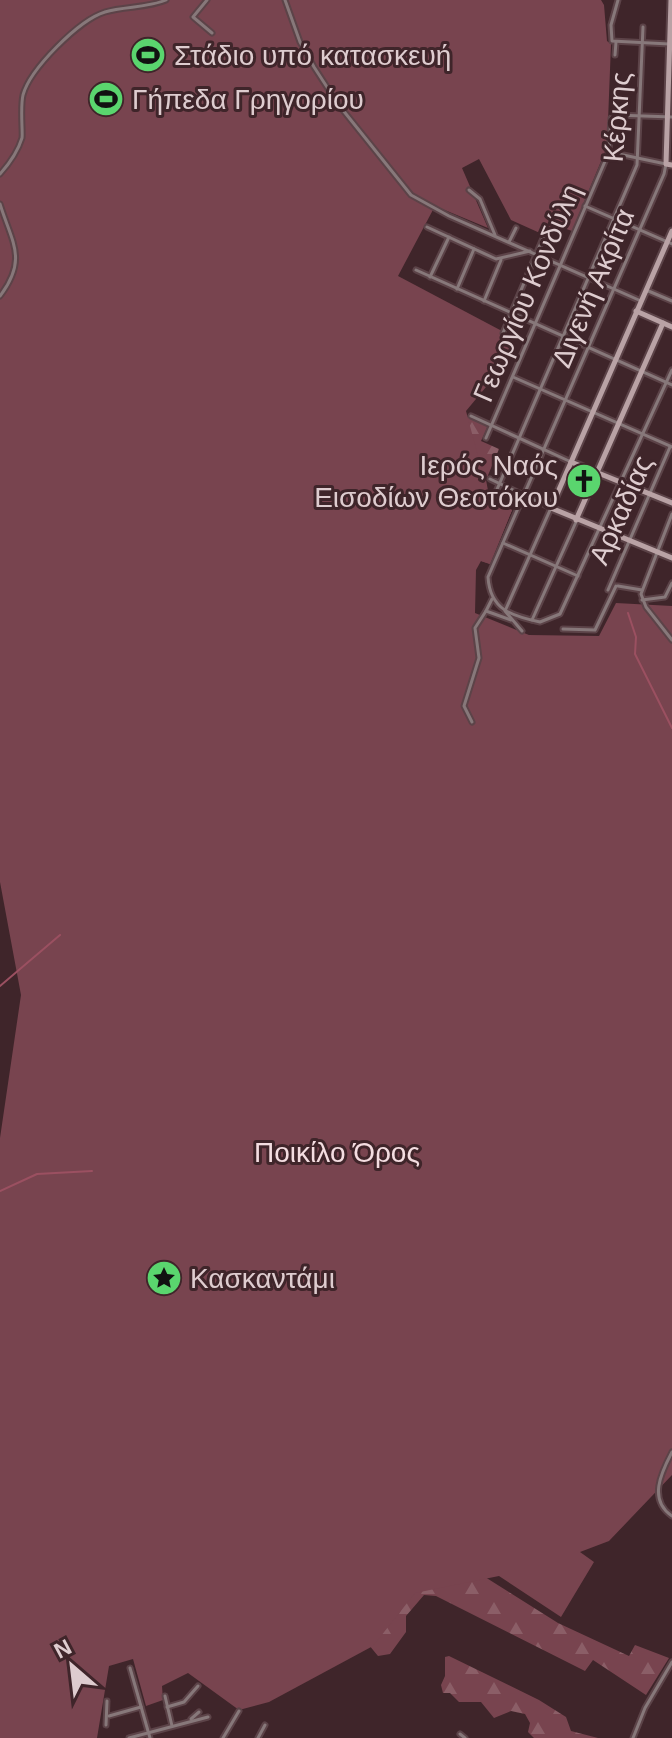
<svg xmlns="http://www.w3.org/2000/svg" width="672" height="1738" font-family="Arial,sans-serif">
	<defs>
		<pattern id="forest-firs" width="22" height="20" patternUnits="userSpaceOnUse" patternTransform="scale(2)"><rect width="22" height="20" fill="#78444f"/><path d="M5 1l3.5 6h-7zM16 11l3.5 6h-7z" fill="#8b5e67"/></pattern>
	</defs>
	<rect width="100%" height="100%" fill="#3f252a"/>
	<g fill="url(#forest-firs)">
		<polygon points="468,416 488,426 481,441 499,449 486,480 490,501 512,510 490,564 481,561 465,421"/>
		<polygon points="439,1548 558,1623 629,1656 635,1645 669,1658 646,1695 593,1660 585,1671 436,1596 424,1595 406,1616 406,1632 390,1654 378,1656 364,1639"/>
		<polygon points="449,1656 539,1700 566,1717 571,1731 598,1738 534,1738 528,1732 530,1723 525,1714 511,1711 494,1718 481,1702 459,1702 450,1693 443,1693 441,1685 445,1676 445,1657"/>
	</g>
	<polygon fill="#78444f" points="0,0 601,0 604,5 607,41 611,44 607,147 572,231 558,226 551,238 511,220 479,159 462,168 488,228 435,206 398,276 515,338 496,375 466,411 490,501 512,510 490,564 481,561 476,570 475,613 529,635 599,636 616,603 672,606 672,1475 609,1541 580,1552 594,1562 561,1617 499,1576 415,1593 373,1646 269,1702 239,1710 188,1673 162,1686 163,1700 146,1706 133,1659 109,1666 97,1738 0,1738 0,1138 21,995 0,882"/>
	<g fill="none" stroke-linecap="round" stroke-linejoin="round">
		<g stroke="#9b5061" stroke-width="2">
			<polyline points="628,613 636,637 635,654 672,728"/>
			<polyline points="0,986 60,935"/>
			<polyline points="0,1191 37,1174 92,1171"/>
		</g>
		<defs>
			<g id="street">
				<polyline points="207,0 193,17 212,33"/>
				<polyline points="285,0 300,42 314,67 338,104 411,195 449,216 641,301"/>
				<polyline points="618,0 611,25 612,41 669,44"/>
				<polyline points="615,55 616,42"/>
				<path d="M609,152L666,164L664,174L488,577C490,610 512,616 540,622L560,614L672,370"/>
				<path d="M0,174C9,164 18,151 22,138C23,133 20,108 23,95C30,69 79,20 105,12C124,6 148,8 166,0"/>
				<polyline points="469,190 480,199 495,235"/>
				<path d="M0,204C12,243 28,259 0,296"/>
				<polyline points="585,206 672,244"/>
				<polyline points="427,227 496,259 530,251"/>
				<polyline points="509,242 516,228"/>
				<polyline points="416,270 672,385"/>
				<polyline points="430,277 449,237"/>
				<polyline points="457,289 474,249"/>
				<polyline points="646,290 672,301"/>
				<polyline points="484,301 501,260"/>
				<polyline points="503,333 543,238"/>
				<polyline points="513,377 672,447"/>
				<polyline points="471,416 569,461"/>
				<polyline points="486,438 609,152 611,118 615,115 672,117"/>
				<polyline points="490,479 551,508 505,611 522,631"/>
				<polyline points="492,501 637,165 643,27"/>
				<polyline points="672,514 641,594 646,607 672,640"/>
				<polyline points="503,543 578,576"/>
				<polyline points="618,586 642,590"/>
				<polyline points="608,590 670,447"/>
				<polyline points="492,599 486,611 511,620"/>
				<polyline points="642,600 665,597 672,583"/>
				<polyline points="532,620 576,522"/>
				<polyline points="563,629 595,630 616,586"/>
				<polyline points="472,722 464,706 479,658 475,628 486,611"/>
				<path d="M672,1452C661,1473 648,1500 672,1516"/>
				<polyline points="130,1668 150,1738"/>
				<polyline points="165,1696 172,1726"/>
				<polyline points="167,1707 184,1702 198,1686"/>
				<polyline points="109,1716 141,1707"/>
				<polyline points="191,1719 199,1712"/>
				<polyline points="106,1725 107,1701"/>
				<polyline points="460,1734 465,1738"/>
				<polyline points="129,1738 208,1717"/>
				<polyline points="223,1738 239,1711"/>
				<polyline points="258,1738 265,1725"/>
				<polyline points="633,1738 645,1708 672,1662"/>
			</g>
			<g id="secondary">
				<polyline points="671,0 666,164 672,165"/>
				<polyline points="672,231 551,508 672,558"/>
				<polyline points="636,311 672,327"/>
				<polyline points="571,462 672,503"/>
				<polyline points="576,520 663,323"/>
			</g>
		</defs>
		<use href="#street" stroke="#5c4348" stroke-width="7"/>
		<use href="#secondary" stroke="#5c4348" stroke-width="9"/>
		<use href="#street" stroke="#87787a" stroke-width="3"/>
		<use href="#secondary" stroke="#b9a2a5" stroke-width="5"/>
	</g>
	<defs>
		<symbol id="stadium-disc" viewBox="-11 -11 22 22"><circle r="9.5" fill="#5ad56e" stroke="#3f252a"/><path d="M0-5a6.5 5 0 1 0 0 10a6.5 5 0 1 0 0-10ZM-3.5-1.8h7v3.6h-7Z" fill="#111"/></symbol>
		<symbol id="church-disc" viewBox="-11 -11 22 22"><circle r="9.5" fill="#5ad56e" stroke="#3f252a"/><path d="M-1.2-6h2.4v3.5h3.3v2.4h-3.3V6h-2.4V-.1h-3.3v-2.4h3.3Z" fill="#111"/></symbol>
		<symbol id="sight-disc" viewBox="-11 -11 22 22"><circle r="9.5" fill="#5ad56e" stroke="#3f252a"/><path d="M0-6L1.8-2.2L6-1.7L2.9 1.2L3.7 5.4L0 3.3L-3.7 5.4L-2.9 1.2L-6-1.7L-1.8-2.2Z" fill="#111"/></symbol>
	</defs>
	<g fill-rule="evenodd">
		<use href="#stadium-disc" x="128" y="35" width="40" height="40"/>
		<use href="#stadium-disc" x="86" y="79" width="40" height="40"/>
		<use href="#church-disc" x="564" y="461" width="40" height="40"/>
		<use href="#sight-disc" x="144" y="1258" width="40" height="40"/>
	</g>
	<g text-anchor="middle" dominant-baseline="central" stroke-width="6" stroke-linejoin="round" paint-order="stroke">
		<g font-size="28" fill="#decccf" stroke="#3f252a" text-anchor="start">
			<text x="174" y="55">Στάδιο υπό κατασκευή</text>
			<text x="132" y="99">Γήπεδα Γρηγορίου</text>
			<text x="558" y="465" text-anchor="end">Ιερός Ναός<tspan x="558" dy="32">Εισοδίων Θεοτόκου</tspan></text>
			<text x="190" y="1278">Κασκαντάμι</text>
		</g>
		<g font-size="28" fill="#decccf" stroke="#3f252a">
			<text transform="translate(617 117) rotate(-85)">Κέρκης</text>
			<text transform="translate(593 288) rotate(-67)">Διγενή Ακρίτα</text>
			<text transform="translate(527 293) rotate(-67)">Γεωργίου Κονδύλη</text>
			<text transform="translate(621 510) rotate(-66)">Αρκαδίας</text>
		</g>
		<g font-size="28" fill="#f4dde1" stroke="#3f252a">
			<text x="337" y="1152">Ποικίλο Όρος</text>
		</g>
	</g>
	<g transform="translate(72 1666) rotate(332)" stroke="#3f252a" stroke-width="6" paint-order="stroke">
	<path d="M0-6L14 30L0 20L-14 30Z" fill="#decccf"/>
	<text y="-12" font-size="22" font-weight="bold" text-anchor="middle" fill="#decccf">N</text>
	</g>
</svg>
